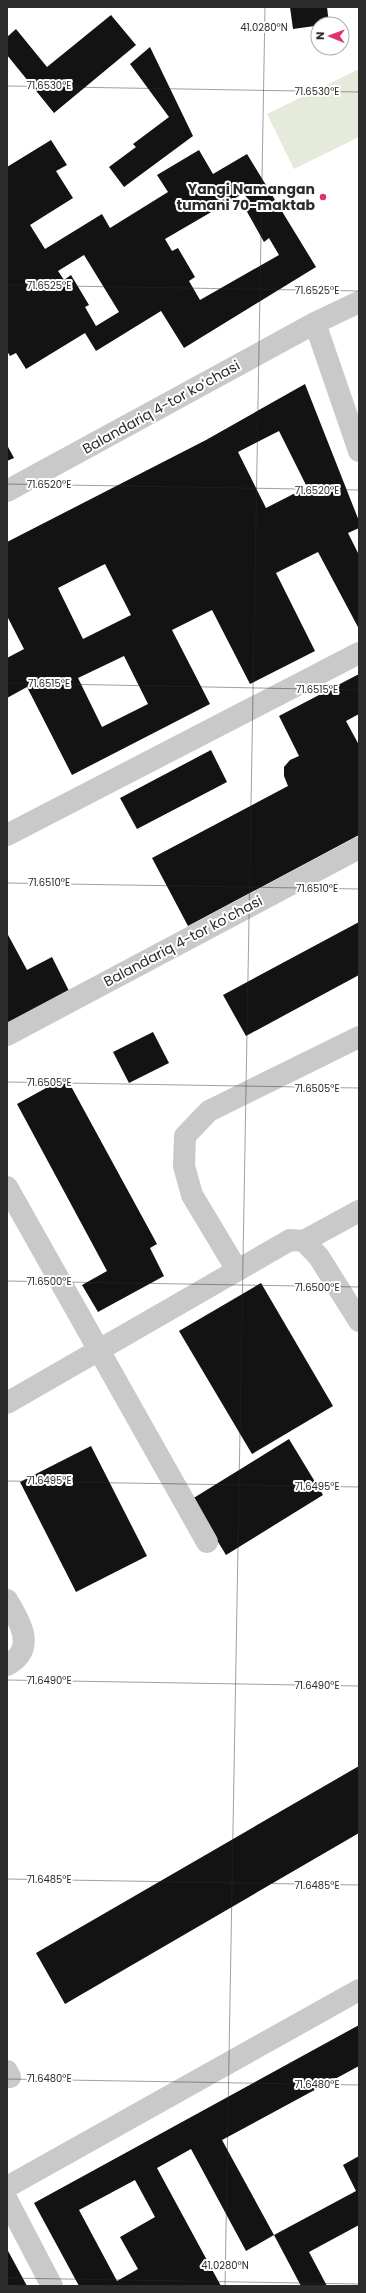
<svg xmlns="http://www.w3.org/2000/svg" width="366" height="2293" font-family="Poppins,sans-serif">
	<rect width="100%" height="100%" fill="#fff"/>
	<polygon fill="#e6eada" points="359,69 359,137 294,169 267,114"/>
	<g fill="#131313" fill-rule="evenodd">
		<polygon points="290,7 327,7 329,24 293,29"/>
		<polygon points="111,15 136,45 54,113 7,55 7,37 16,29 47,67"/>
		<polygon points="150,47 193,136 124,187 109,167 136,147 133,144 169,117 130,64"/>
		<path d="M51,140L67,165L56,171L73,198L30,225L45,249L102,214L110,228L168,192L157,175L199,150L213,174L247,154L316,267L184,348L161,311L96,351L85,333L26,369L16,353L10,356L7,351V167ZM244,193L252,207L246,210L264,242L269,238L279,255L200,300L189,281L195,277L178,248L172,251L165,239ZM84,255L119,312L96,326L85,307L89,305L71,275L64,280L58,271Z"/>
		<path d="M305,384L359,521V528L348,533L359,555V629L318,552L276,573L315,651L250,684L212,610L172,630L210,704L72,775L27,687L7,698V658L24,649L7,616V542L206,440ZM279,431L307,487L266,508L238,452ZM105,564L131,615L83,639L58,588ZM124,656L148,704L102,727L78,678Z"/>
		<polygon points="7,445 14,458 7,461"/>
		<polygon points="359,674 359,714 346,721 359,745 359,835 188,926 152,858 288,786 284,776 284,767 290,760 299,756 279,716"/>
		<polygon points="211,750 227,782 137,829 120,798"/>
		<polygon points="359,922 359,975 246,1036 223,995"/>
		<polygon points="7,933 27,970 52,957 70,993 7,1026"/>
		<polygon points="153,1032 169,1063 129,1083 113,1052"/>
		<polygon points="66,1077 157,1244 150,1248 164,1276 98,1312 82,1285 107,1271 17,1104"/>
		<polygon points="261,1283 333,1406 252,1454 179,1331"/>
		<polygon points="289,1439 323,1495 226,1555 192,1499"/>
		<polygon points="91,1446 147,1556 76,1592 20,1482"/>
		<polygon points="359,1766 359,1833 65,2004 36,1953"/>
		<path d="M359,2025V2066L222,2140L274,2235L246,2251L191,2149L157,2168L221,2286H79L34,2203ZM135,2180L155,2217L120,2237L138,2269L117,2281L79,2210Z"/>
		<polygon points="359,2156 359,2225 309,2252 327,2286 301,2286 274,2235 356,2191 343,2165"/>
		<polygon points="7,2249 27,2286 7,2286"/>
	</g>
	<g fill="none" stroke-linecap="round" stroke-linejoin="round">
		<g stroke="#c9c9c9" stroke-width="22">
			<polyline points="315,323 359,451"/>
			<polyline points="7,491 315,323 359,302"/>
			<polyline points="7,835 359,653"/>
			<polyline points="7,1035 359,848"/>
			<polyline points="7,1187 207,1542"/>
			<polyline points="304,1241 359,1211"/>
			<polyline points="237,1270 192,1195 184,1166 185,1136 209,1111 359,1037"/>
			<polyline points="7,1403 290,1240 304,1241 319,1257 359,1321"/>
			<path d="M7,1600C20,1621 37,1649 7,1665"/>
			<polyline points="7,2071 10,2077"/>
			<polyline points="7,2187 359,1990"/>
			<polyline points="7,2200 52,2286"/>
		</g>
	</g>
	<path fill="none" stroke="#2c2c2c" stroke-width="1" stroke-opacity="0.45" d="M7,86L359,92M7,285L359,291M7,484L359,490M7,683L359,690M7,883L359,889M7,1082L359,1088M7,1281L359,1287M7,1481L359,1487M7,1680L359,1686M7,1879L359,1885M7,2079L359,2085M7,2278L359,2284M225,2286L265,7"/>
	<circle fill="#dc3566" stroke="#fff" stroke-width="1.5" cx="323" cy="197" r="4"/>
	<g text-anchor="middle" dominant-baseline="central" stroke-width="4" stroke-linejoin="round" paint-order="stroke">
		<g font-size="14" font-weight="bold" fill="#2c2c2c" stroke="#fff" text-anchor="end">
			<text x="315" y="189">Yangi Namangan<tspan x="315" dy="16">tumani 70-maktab</tspan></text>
		</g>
		<g font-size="14" fill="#2c2c2c" stroke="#fff">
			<text transform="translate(161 407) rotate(-29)">Balandariq 4-tor koʻchasi</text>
			<text transform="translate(183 941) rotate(-28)">Balandariq 4-tor koʻchasi</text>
		</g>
	</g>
	<g font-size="10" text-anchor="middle" fill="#2c2c2c" stroke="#fff" stroke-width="4" stroke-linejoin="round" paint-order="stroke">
		<text x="264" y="31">41.0280°N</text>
		<text x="49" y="89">71.6530°E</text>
		<text x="317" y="95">71.6530°E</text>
		<text x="49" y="289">71.6525°E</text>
		<text x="317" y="294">71.6525°E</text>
		<text x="49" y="488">71.6520°E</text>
		<text x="317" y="494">71.6520°E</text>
		<text x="49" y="687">71.6515°E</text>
		<text x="317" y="693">71.6515°E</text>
		<text x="49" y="886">71.6510°E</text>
		<text x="317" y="892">71.6510°E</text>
		<text x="49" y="1086">71.6505°E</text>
		<text x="317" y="1092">71.6505°E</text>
		<text x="49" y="1285">71.6500°E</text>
		<text x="317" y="1291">71.6500°E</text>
		<text x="49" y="1484">71.6495°E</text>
		<text x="317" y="1490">71.6495°E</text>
		<text x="49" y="1684">71.6490°E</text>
		<text x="317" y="1689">71.6490°E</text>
		<text x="49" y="1883">71.6485°E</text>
		<text x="317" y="1889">71.6485°E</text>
		<text x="49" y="2082">71.6480°E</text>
		<text x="317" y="2088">71.6480°E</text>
		<text x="225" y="2269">41.0280°N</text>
	</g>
	<rect width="366" height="2293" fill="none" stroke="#2c2c2c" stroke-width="16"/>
	<g transform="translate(330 36) rotate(271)"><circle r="19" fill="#ffffff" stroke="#ababab"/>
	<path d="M0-3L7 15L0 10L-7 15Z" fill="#dc3566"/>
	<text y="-6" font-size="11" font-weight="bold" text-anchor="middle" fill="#2c2c2c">N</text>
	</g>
</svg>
